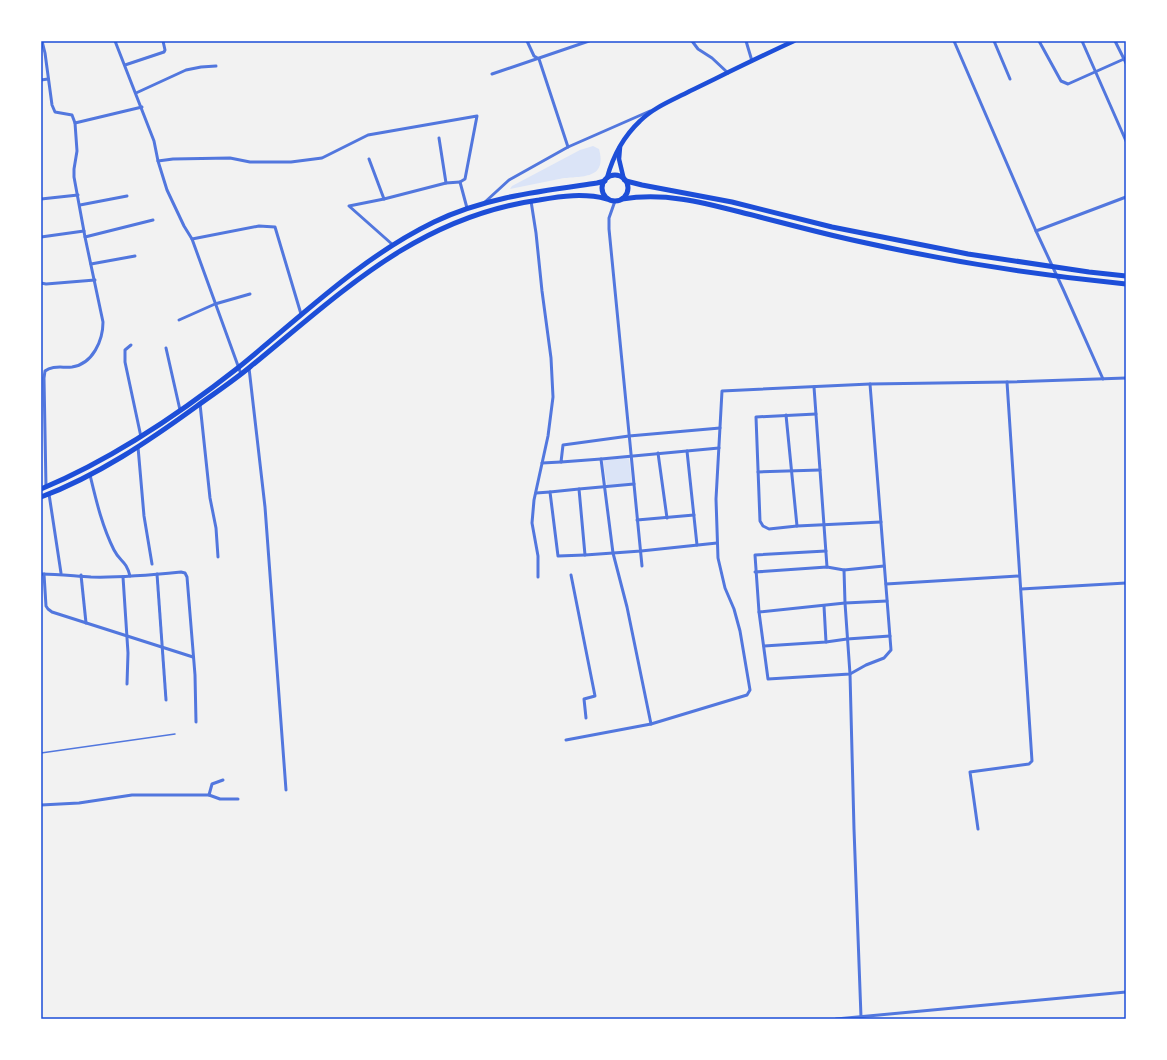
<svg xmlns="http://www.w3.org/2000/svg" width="1167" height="1060" font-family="'Fira Sans Condensed',sans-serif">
	<rect width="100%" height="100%" fill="#f2f2f2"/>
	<g fill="#dbe4f7">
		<path d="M593,146L599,149C608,182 578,175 559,179C543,182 526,186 510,189L512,186L580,150Z"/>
		<polygon points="629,458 632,483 607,485 603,460"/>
	</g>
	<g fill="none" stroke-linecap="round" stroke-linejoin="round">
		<polyline stroke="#5277de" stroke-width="1.5" points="41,753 175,734"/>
		<g stroke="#5277de" stroke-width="3">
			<polyline points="42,41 45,53 52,105 55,112 72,115 75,123 142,107"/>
			<polyline points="115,41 154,141 158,161 167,190 184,226 192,239 241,374"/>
			<polyline points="527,41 534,56 539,59 568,147"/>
			<polyline points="692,41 698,49 712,58 728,73"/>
			<polyline points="746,41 752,61"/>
			<polyline points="954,41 1036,231 1063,289 1103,379"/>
			<polyline points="994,41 1010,79"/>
			<polyline points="1039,41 1061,81 1068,84 1124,59 1126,63"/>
			<polyline points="1082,41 1126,141"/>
			<polyline points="1115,41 1124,59 1126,59"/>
			<polyline points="125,65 164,52 165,50 163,41"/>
			<polyline points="492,74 589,41"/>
			<polyline points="41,80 48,79"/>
			<polyline points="136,93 186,70 201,67 216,66"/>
			<polyline points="439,138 446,183"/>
			<polyline points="369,159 384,199 446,183 460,182"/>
			<polyline points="158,161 173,159 230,158 250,162 291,162 322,158 368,135 477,116 465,179 460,182 467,208"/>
			<polyline points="41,199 78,195"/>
			<polyline points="384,199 349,206 393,245"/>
			<polyline points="531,201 536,233 542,291 551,358 553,397 548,436 534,500 532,523 538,556 538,577"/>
			<polyline points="615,201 609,218 609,229 642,566"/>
			<polyline points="485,202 509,180 568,147 650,111"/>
			<polyline points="80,205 127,196"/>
			<polyline points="1036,231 1126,197"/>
			<polyline points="41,237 84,231"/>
			<polyline points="85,237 153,220"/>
			<polyline points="192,239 259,226 275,227 301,314"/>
			<polyline points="91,264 135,256"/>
			<polyline points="41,283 46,284 95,280"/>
			<polyline points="179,320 215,304 250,294"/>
			<polyline points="131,345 125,350 125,362 141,437"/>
			<polyline points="166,348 180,410"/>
			<polyline points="249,368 265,507 286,790"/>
			<polyline points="814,387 827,567"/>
			<polyline points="200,404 210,498 216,528 218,557"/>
			<polyline points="786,415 797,526 881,522"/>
			<polyline points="138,447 144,516 152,564"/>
			<polyline points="687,451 697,545"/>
			<polyline points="658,453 667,518"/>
			<polyline points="601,459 561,462 563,445 629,436 720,428"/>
			<polyline points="542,463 561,462"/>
			<polyline points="758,472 820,470"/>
			<path d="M90,475C96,500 102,526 114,550C120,562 126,560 130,576"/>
			<polyline points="634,484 579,489 585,555 641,551 717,543"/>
			<path d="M46,487L44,378L45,371C52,365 63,368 72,367C93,364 103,340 103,322L85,237L74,177V169L77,151L75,123"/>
			<polyline points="579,489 550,492 558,556 585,555"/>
			<polyline points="536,493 550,492"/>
			<polyline points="49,494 61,573"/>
			<polyline points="637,520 694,515"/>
			<polyline points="797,526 769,529 763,526 760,521 756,417 816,414"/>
			<polyline points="826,551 755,555 759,612 768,679 850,674 866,665 884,658 891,650 870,384"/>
			<polyline points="844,570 845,603 850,674 854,829 861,1017"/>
			<polyline points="755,572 827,567 844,570 884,566"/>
			<path d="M41,574C58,574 74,576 91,577C121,578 151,575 181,572L185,573L187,577L195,675L196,722"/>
			<polyline points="44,574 46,606 48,609 52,612 193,657"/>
			<polyline points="157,574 166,700"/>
			<polyline points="81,575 86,623"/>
			<polyline points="571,575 595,696 584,699 586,718"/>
			<polyline points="123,577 128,653 127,684"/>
			<polyline points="886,584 1019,576"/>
			<polyline points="1021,589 1126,583"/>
			<polyline points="824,606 826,642"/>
			<polyline points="759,612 845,603 887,601"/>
			<polyline points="764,646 826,642 847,639 890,636"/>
			<polyline points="651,724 627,607 613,553 601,459 719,448"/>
			<polyline points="566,740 651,724 747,695 750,690 740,631 734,609 725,588 718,558 716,499 722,391 870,384 1007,382 1126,378"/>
			<polyline points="209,795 212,784 223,780"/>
			<polyline points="41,805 79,803 132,795 209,795 220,799 238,799"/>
			<polyline points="978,829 970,772 1029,764 1032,761 1007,382"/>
			<polyline points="836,1019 1126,992"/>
		</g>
		<g stroke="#1d4ed8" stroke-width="4.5">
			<polyline points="620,147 619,159 624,180"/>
			<path d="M607,178C613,156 624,136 640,121C654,107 673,100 690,91C725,74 759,57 794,41"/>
		</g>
		<g stroke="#1d4ed8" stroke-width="5">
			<circle cx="615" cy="188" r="13"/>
			<polyline points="626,181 642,185 732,202 832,227 968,254 1089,272 1126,276"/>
			<path d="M622,199C667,192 705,203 748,214C784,223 820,233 857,241C946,261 1035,275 1126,284"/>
			<path d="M41,489C113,459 178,415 239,367C302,316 360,258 434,222C485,197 542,191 597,183L605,181"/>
			<path d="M41,497C97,476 149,441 197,406C215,393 233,381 250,367C341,293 417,217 539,200C562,196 584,193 607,199"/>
		</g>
	</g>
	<rect width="1167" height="1060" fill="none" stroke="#ffffff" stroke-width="84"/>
	<rect x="42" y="42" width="1083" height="976" fill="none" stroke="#1d4ed8" stroke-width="1.5"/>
</svg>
